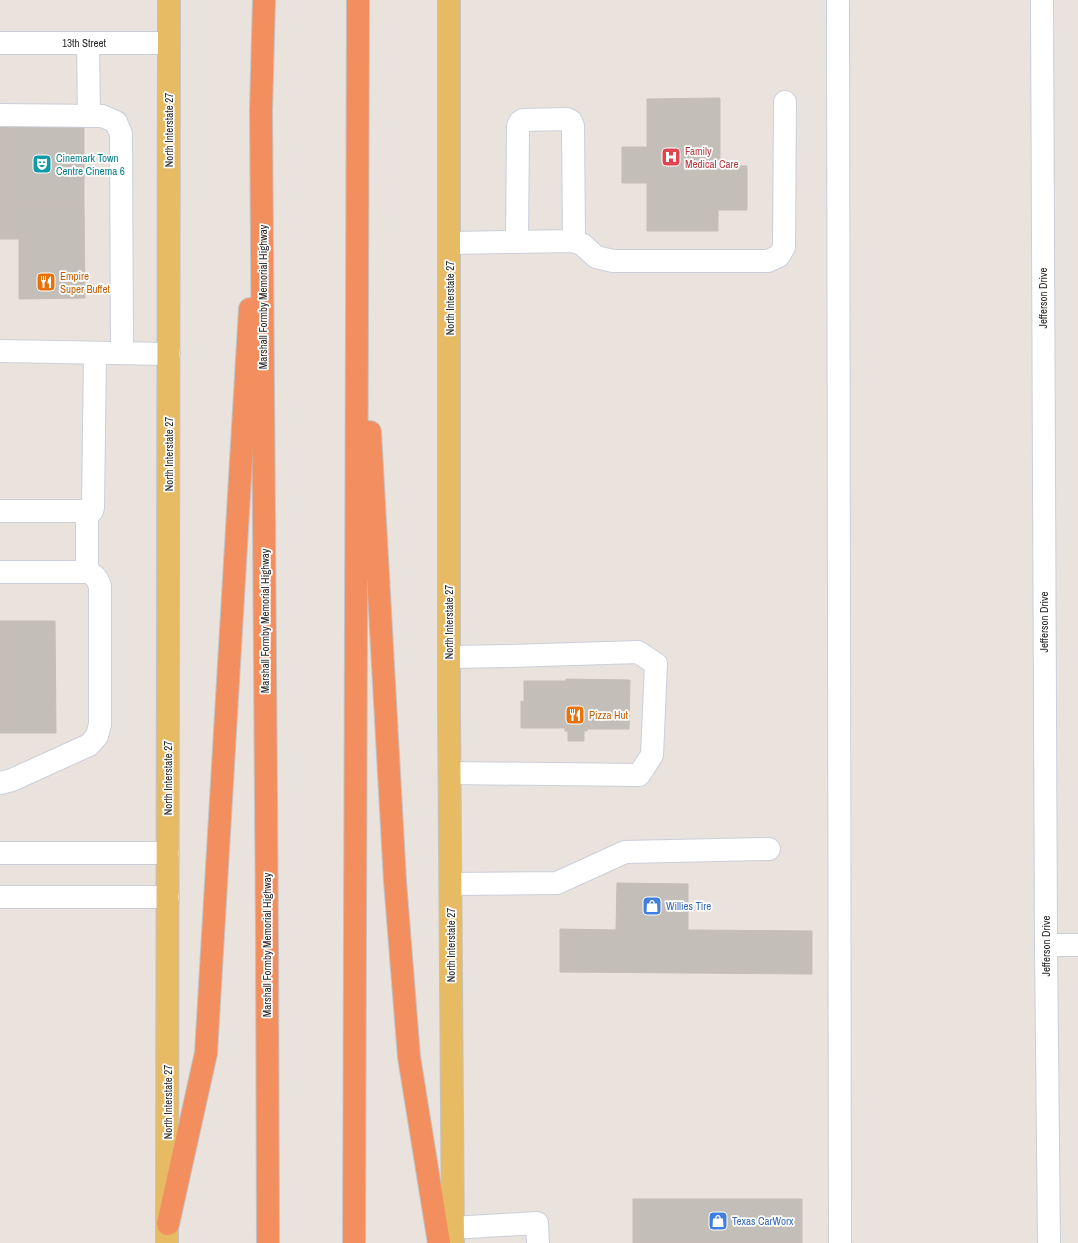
<svg xmlns="http://www.w3.org/2000/svg" width="1078" height="1243" font-family="'Archivo Narrow',sans-serif">
	<rect width="100%" height="100%" fill="#eae2dc"/>
	<g fill="#c3beb7" stroke="#c5beb5">
		<polygon points="720,98 720,166 747,166 747,210 718,210 718,231 647,231 647,183 622,183 622,147 647,147 647,99"/>
		<polygon points="0,125 84,125 84,203 0,204"/>
		<polygon points="84,203 85,298 19,299 19,239 0,239 0,204"/>
		<polygon points="0,621 55,621 56,733 0,733"/>
		<polygon points="566,679 630,680 629,729 587,729 587,731 584,731 584,741 568,741 568,731 565,731 565,728 521,728 521,701 524,702 524,681 566,681"/>
		<polygon points="617,883 688,884 688,930 812,931 812,974 560,972 560,929 616,930"/>
		<rect x="633" y="1199" width="169" height="44"/>
	</g>
	<g fill="none" stroke-linecap="round" stroke-linejoin="round">
		<defs>
			<g id="minor">
				<polyline points="838,0 840,1243"/>
				<polyline points="1042,0 1046,945 1049,1243"/>
				<polyline points="0,43 169,43"/>
				<polyline points="88,43 89,116"/>
				<polyline points="0,115 102,116 116,122 121,134 122,353"/>
				<polyline points="517,242 518,126 520,122 523,120 567,119 571,121 573,126 574,241"/>
				<polyline points="450,243 574,241 583,245 596,257 613,261 768,261 779,256 784,247 785,102"/>
				<polyline points="0,351 169,354"/>
				<polyline points="0,511 92,511 93,507 95,353"/>
				<polyline points="87,512 87,572"/>
				<path d="M0,572H87C95,575 97,578 100,586V724L97,736L89,745L12,780L0,783"/>
				<polyline points="449,657 510,656 638,652 656,664 652,755 639,775 450,773"/>
				<polyline points="0,853 168,853"/>
				<polyline points="451,884 557,883 625,852 769,849"/>
				<polyline points="0,897 168,897"/>
				<polyline points="1046,945 1078,945"/>
				<polyline points="452,1228 537,1223 538,1243"/>
			</g>
			<g id="major">
				<polyline points="449,0 449,709 453,1243"/>
				<polyline points="167,1243 169,0"/>
			</g>
			<g id="highway">
				<polyline points="264,0 261,110 267,938 268,1243"/>
				<polyline points="370,432 395,881 409,1057 439,1243"/>
				<polyline points="168,1224 206,1053 250,309"/>
				<polyline points="354,1243 358,0"/>
			</g>
		</defs>
		<use href="#minor" stroke="#cacfda" stroke-width="24"/>
		<use href="#major" stroke="#c3c3c3" stroke-width="24"/>
		<use href="#highway" stroke="#c3c3c3" stroke-width="24"/>
		<use href="#minor" stroke="#fff" stroke-width="22"/>
		<use href="#major" stroke="#e7ba64" stroke-width="22"/>
		<use href="#highway" stroke="#f38f5e" stroke-width="22"/>
	</g>
	<defs>
		<symbol id="hospital-square" viewBox="-11 -11 22 22"><rect x="-9" y="-9" width="18" height="18" rx="4" fill="#e0444e" stroke="#fff"/><path d="M-5-5h3v3.5h4V-5h3V5h-3V1.5h-4V5h-3Z" fill="#fff"/></symbol>
		<symbol id="theatre-square" viewBox="-11 -11 22 22"><rect x="-9" y="-9" width="18" height="18" rx="4" fill="#0f9aa8" stroke="#fff"/><path d="M-5-5.5Q0-4 5-5.5V0Q5 5 0 6Q-5 5-5 0ZM-3.3-2.5H-1v1.5H-3.3ZM1-2.5H3.3v1.5H1ZM-2.8 1Q0 5.5 2.8 1Z" fill="#fff"/></symbol>
		<symbol id="restaurant-square" viewBox="-11 -11 22 22"><rect x="-9" y="-9" width="18" height="18" rx="4" fill="#e8710a" stroke="#fff"/><path d="M-5-6h1v4h1v-4h1v4h1v-4h1v5L-1.5 .5V6h-2V.5L-5-1ZM5-6V6H3V1.5H1.5Q1.5-4 5-6Z" fill="#fff"/></symbol>
		<symbol id="shop-square" viewBox="-11 -11 22 22"><rect x="-9" y="-9" width="18" height="18" rx="4" fill="#3f7fe0" stroke="#fff"/><path d="M-5-2.5h2.3a2.7 3.5 0 0 1 5.4 0H5L5.5 6h-11ZM-1.5-2.5h3a1.5 2.3 0 0 0-3 0Z" fill="#fff"/></symbol>
	</defs>
	<g fill-rule="evenodd">
		<use href="#hospital-square" x="660" y="146" width="22" height="22"/>
		<use href="#theatre-square" x="31" y="153" width="22" height="22"/>
		<use href="#restaurant-square" x="35" y="271" width="22" height="22"/>
		<use href="#restaurant-square" x="564" y="704" width="22" height="22"/>
		<use href="#shop-square" x="641" y="895" width="22" height="22"/>
		<use href="#shop-square" x="707" y="1210" width="22" height="22"/>
	</g>
	<g text-anchor="middle" dominant-baseline="central" stroke-width="3.5" stroke-linejoin="round" paint-order="stroke">
		<g font-size="11" fill="#292929" stroke="#fff">
			<text x="84" y="43">13th Street</text>
			<text transform="translate(169 130) rotate(-90)">North Interstate 27</text>
			<text transform="translate(263 297) rotate(-90)">Marshall Formby Memorial Highway</text>
			<text transform="translate(450 298) rotate(-90)">North Interstate 27</text>
			<text transform="translate(1043 298) rotate(-90)">Jefferson Drive</text>
			<text transform="translate(169 454) rotate(-90)">North Interstate 27</text>
			<text transform="translate(265 621) rotate(-90)">Marshall Formby Memorial Highway</text>
			<text transform="translate(449 622) rotate(-90)">North Interstate 27</text>
			<text transform="translate(1044 622) rotate(-90)">Jefferson Drive</text>
			<text transform="translate(168 778) rotate(-90)">North Interstate 27</text>
			<text transform="translate(267 945) rotate(-90)">Marshall Formby Memorial Highway</text>
			<text transform="translate(451 945) rotate(-90)">North Interstate 27</text>
			<text transform="translate(1046 946) rotate(-90)">Jefferson Drive</text>
			<text transform="translate(168 1102) rotate(-90)">North Interstate 27</text>
		</g>
		<g font-size="11" fill="#be3a42" stroke="#fff" text-anchor="start">
			<text x="685" y="151">Family<tspan x="685" dy="13">Medical Care</tspan></text>
		</g>
		<g font-size="11" fill="#0d838f" stroke="#fff" text-anchor="start">
			<text x="56" y="158">Cinemark Town<tspan x="56" dy="13">Centre Cinema 6</tspan></text>
		</g>
		<g font-size="11" fill="#c56008" stroke="#fff" text-anchor="start">
			<text x="60" y="276">Empire<tspan x="60" dy="13">Super Buffet</tspan></text>
			<text x="589" y="715">Pizza Hut</text>
		</g>
		<g font-size="11" fill="#366cbe" stroke="#fff" text-anchor="start">
			<text x="666" y="906">Willies Tire</text>
			<text x="732" y="1221">Texas CarWorx</text>
		</g>
	</g>
</svg>
